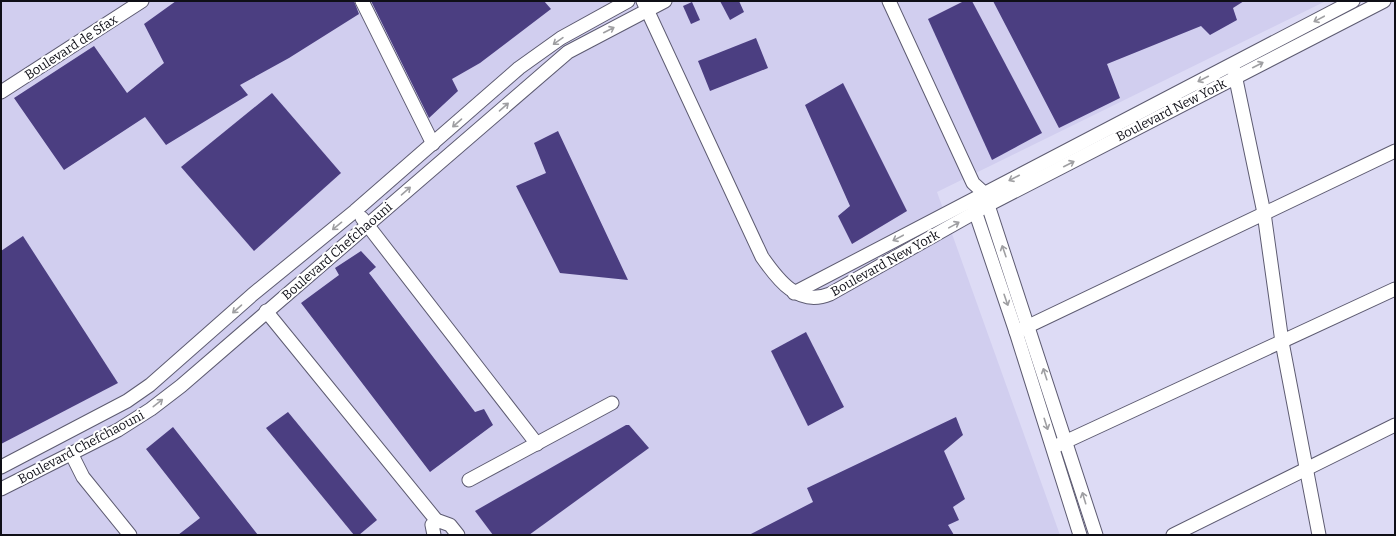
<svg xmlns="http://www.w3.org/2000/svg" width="1396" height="536" font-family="Bitter,serif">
	<rect width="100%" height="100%" fill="#dddbf5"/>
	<polygon fill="#d1ceef" points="1,1 1326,1 937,192 1060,535 1,535"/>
	<g fill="#4b3e81">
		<polygon points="176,1 354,1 359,14 289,58 240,85 248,95 166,145 145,117 64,170 14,98 94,46 127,93 164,63 144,24"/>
		<polygon points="371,1 544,1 551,9 480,63 452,79 458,91 429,118"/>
		<polygon points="720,1 739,1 744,12 730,20"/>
		<polygon points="964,1 972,1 1042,133 992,160 928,19"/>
		<polygon points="993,1 1244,1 1233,8 1237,20 1210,35 1201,26 1107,64 1120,98 1059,128"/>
		<polygon points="692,2 700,20 691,24 683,6"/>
		<polygon points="756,38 768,68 710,91 698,61"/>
		<polygon points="843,83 907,211 852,244 838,216 850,206 805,105"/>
		<polygon points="272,93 341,173 254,251 181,167"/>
		<polygon points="558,131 628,280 560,273 516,186 546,173 534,143"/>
		<polygon points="23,236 118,383 1,444 1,251"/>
		<polygon points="361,251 376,267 369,273 475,412 484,409 493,425 430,472 301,303 339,275 335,268"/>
		<polygon points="806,332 844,407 808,426 771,351"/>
		<polygon points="288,412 377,520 359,535 354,535 266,428"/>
		<polygon points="956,417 963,435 944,451 965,499 953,507 959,520 948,525 954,535 749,535 813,502 807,488"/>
		<polygon points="626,425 629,425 649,448 529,535 493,535 475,511"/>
		<polygon points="173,427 258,535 178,535 200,518 146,449"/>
	</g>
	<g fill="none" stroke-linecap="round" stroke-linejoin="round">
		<defs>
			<g id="minor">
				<polyline points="362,1 433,144"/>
				<path d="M643,1L762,257C778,280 798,307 830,294L988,205L1384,1"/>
				<polyline points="889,1 973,183 984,193 1096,535"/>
				<polyline points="1234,70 1264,213 1282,342 1319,535"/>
				<polyline points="1,92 142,1"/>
				<polyline points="973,205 1016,332 1080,535"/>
				<polyline points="362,218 537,444"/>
				<polyline points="794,293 1353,1"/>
				<polyline points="266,311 437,521"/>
				<polyline points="1016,332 1395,151"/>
				<polyline points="1054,447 1395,289"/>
				<polyline points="71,453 83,477 130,535"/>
				<polyline points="1,467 127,401 150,385 252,295 355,211 519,68 561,38 628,1"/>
				<polyline points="469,480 612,403"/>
				<polyline points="1,489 118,430 151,409 181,386 568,52 665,1"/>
				<polyline points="434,535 432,525 439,521 450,525 458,535"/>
				<polyline points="1173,535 1395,425"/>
			</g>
		</defs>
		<use href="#minor" stroke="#5d5b71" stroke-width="15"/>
		<use href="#minor" stroke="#fff" stroke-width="13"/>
	</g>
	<defs><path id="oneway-shaft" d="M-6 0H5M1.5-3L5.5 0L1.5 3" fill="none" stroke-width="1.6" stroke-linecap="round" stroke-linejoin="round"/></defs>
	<g stroke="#9f9fa2">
		<use href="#oneway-shaft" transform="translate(1319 19) rotate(152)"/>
		<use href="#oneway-shaft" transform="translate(609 30) rotate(-27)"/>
		<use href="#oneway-shaft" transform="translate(558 41) rotate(145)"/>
		<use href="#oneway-shaft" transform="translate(1258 65) rotate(-27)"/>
		<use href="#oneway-shaft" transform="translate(1203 79) rotate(153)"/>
		<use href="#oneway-shaft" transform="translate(504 107) rotate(-41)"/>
		<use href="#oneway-shaft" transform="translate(457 123) rotate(139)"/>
		<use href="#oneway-shaft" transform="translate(1069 164) rotate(-27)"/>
		<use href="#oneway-shaft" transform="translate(1014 178) rotate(153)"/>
		<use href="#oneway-shaft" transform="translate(406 191) rotate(-41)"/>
		<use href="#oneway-shaft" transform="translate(954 225) rotate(-29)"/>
		<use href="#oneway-shaft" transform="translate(337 226) rotate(141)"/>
		<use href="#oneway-shaft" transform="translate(898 238) rotate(152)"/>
		<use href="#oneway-shaft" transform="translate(1004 251) rotate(-109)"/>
		<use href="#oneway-shaft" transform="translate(1006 300) rotate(71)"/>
		<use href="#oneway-shaft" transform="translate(237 309) rotate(139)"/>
		<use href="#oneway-shaft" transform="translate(1045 374) rotate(-108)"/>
		<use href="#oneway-shaft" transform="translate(158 403) rotate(-38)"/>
		<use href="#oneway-shaft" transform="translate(1046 424) rotate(72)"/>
		<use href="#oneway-shaft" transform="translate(1084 498) rotate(-107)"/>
	</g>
	<g text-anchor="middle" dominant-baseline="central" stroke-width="4" stroke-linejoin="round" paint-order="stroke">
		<g font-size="13" fill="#0f0f17" stroke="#fff">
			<text transform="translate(71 47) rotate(-33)">Boulevard de Sfax</text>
			<text transform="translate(1171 110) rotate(-27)">Boulevard New York</text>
			<text transform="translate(337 251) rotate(-41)">Boulevard Chefchaouni</text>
			<text transform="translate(885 263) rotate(-29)">Boulevard New York</text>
			<text transform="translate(81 447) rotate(-28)">Boulevard Chefchaouni</text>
		</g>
	</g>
	<rect width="1396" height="536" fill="none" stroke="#0f0f17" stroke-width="4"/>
</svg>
